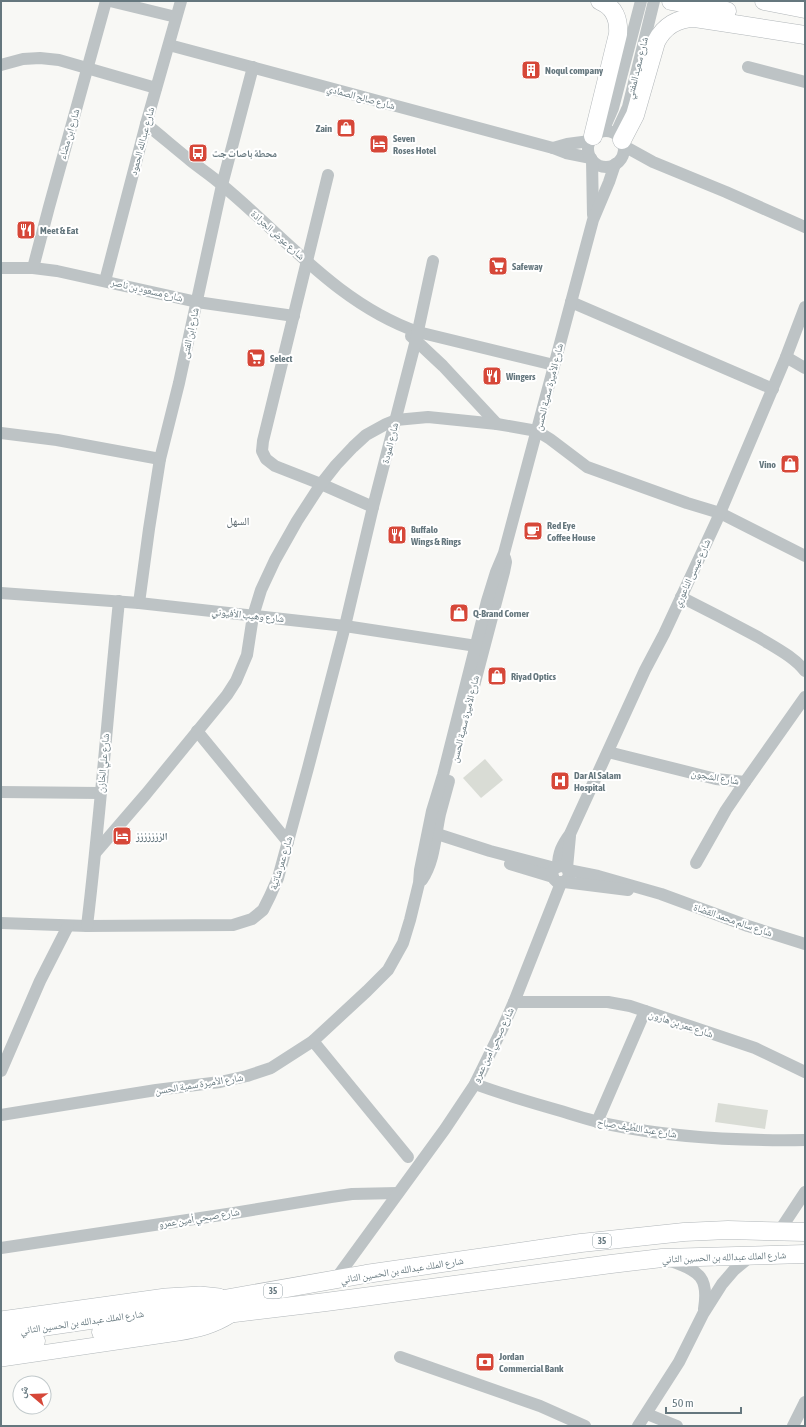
<svg xmlns="http://www.w3.org/2000/svg" width="806" height="1427" font-family="'Asap Condensed','Noto Naskh Arabic',sans-serif">
	<rect width="100%" height="100%" fill="#f8f8f5"/>
	<g fill="#d9dcd5">
		<polygon points="485,759 503,780 481,798 463,778"/>
		<polygon points="718,1103 768,1110 765,1129 715,1122"/>
	</g>
	<g fill="none" stroke-linecap="round" stroke-linejoin="round">
		<defs>
			<g id="major">
				<polyline points="1,1319 166,1296 200,1294 219,1296"/>
				<path d="M1,1359L178,1333C197,1330 214,1326 231,1315"/>
			</g>
			<g id="highway">
				<polyline points="671,1 727,11"/>
				<polyline points="764,1 805,9"/>
				<path d="M593,136L618,34C619,20 615,7 600,1"/>
				<path d="M622,140L635,115L656,42C664,26 678,18 695,18L805,35"/>
				<polyline points="101,1332 210,1316 326,1302 611,1264 662,1258 805,1254"/>
				<polyline points="1,1333 179,1307 366,1274 581,1243 684,1232 728,1230 805,1232"/>
				<polyline points="1,1346 36,1341"/>
			</g>
		</defs>
		<use href="#major" stroke="#b1b7ba" stroke-width="16"/>
		<use href="#highway" stroke="#b1b6b9" stroke-width="19"/>
		<g stroke="#bdc3c5" stroke-width="12">
			<polyline points="110,1 176,17"/>
			<polyline points="169,45 553,148 566,153 591,158"/>
			<polyline points="1,65 23,59 40,58 59,60 156,88"/>
			<polyline points="748,67 805,82"/>
			<path d="M146,124C161,136 176,149 191,161C201,169 212,176 222,185C285,237 338,304 418,332L554,365"/>
			<polyline points="603,131 613,108 641,1"/>
			<circle cx="606" cy="149" r="18"/>
			<polyline points="616,133 628,107 654,1"/>
			<polyline points="624,146 653,162 726,192 805,227"/>
			<polyline points="553,148 567,144 590,141"/>
			<polyline points="592,160 593,215"/>
			<polyline points="328,175 263,441 262,451 266,459 275,466 321,484 373,507"/>
			<polyline points="1,268 33,268 57,271 197,302 294,316"/>
			<polyline points="33,268 49,207 106,1"/>
			<polyline points="105,281 146,124 181,1"/>
			<polyline points="571,302 773,389"/>
			<polyline points="411,336 443,366 497,424"/>
			<polyline points="786,357 805,368"/>
			<polyline points="1,433 57,440 160,459"/>
			<polyline points="1,593 139,603 345,626 483,647"/>
			<path d="M681,597C707,610 732,623 758,637C774,647 793,656 805,671"/>
			<polyline points="139,603 149,529 160,459 179,383 222,185 253,67"/>
			<polyline points="474,686 504,572 506,562 505,558"/>
			<polyline points="197,731 288,842"/>
			<polyline points="608,752 716,779 745,782 805,697"/>
			<polyline points="1,792 100,793"/>
			<polyline points="431,832 490,851 555,868"/>
			<polyline points="96,852 146,794 227,695 236,681 247,655 253,616 261,590 275,560 297,521 321,484 336,465 353,447 366,435 386,424 396,420 428,417 497,424 537,431 550,439 587,467 687,503 720,513 805,556"/>
			<polyline points="696,863 726,810 745,782"/>
			<polyline points="510,864 553,877"/>
			<path d="M558,866C558,853 562,845 570,834L645,670L664,634L717,520L786,357L805,307"/>
			<polyline points="567,868 570,836"/>
			<path d="M568,870L569,877L564,882H557C548,875 553,865 564,866L568,870L598,876L661,894L748,926L805,944"/>
			<path d="M422,880C435,860 435,837 440,814C443,803 446,792 449,781"/>
			<polyline points="564,882 628,890"/>
			<polyline points="1,923 87,926 233,925 252,919 263,910 270,896 278,878 308,768 345,626 373,507 416,340 433,261"/>
			<path d="M87,926C100,818 108,709 119,601"/>
			<polyline points="514,1002 608,1002 630,1006 645,1011"/>
			<polyline points="313,1041 408,1157"/>
			<polyline points="1,1071 40,981 68,926"/>
			<path d="M475,1084C499,1093 523,1100 547,1107C569,1113 590,1121 612,1125C675,1138 741,1141 805,1140"/>
			<polyline points="1,1115 156,1090 220,1082 247,1076 271,1068 313,1041 367,991 388,970 403,943 410,920 419,883 420,870 432,811 443,775 487,601 496,572 504,553 593,220 609,182 615,164"/>
			<polyline points="597,1122 645,1011 755,1048 805,1072"/>
			<polyline points="780,1230 805,1192"/>
			<polyline points="1,1248 234,1213 331,1197 352,1194 398,1193"/>
			<path d="M671,1261C700,1271 709,1278 704,1309"/>
			<polyline points="335,1280 445,1129 475,1084 503,1027 514,1002 561,883"/>
			<polyline points="400,1357 540,1406 585,1426"/>
			<polyline points="647,1414 677,1426"/>
			<polyline points="638,1426 679,1362 703,1314 722,1284 734,1270 751,1256"/>
			<polyline points="793,1426 805,1402"/>
		</g>
		<use href="#major" stroke="#fff" stroke-width="15"/>
		<use href="#highway" stroke="#fff" stroke-width="18"/>
	</g>
	<defs>
		<symbol id="building-square" viewBox="-11 -11 22 22"><rect x="-9" y="-9" width="18" height="18" rx="4" fill="#d64738" stroke="#fff"/><path d="M-4-6H4V6H1V3H-1V6H-4ZM-2.5-4.3h1.7v1.8h-1.7ZM.8-4.3h1.7v1.8H.8ZM-2.5-1h1.7V.8h-1.7ZM.8-1h1.7V.8H.8Z" fill="#fff"/></symbol>
		<symbol id="shop-square" viewBox="-11 -11 22 22"><rect x="-9" y="-9" width="18" height="18" rx="4" fill="#d64738" stroke="#fff"/><path d="M-5-2.5h2.3a2.7 3.5 0 0 1 5.4 0H5L5.5 6h-11ZM-1.5-2.5h3a1.5 2.3 0 0 0-3 0Z" fill="#fff"/></symbol>
		<symbol id="hotel-square" viewBox="-11 -11 22 22"><rect x="-9" y="-9" width="18" height="18" rx="4" fill="#d64738" stroke="#fff"/><path d="M-6-4.5h1.5V1H6V5H4.5V3h-9V5H-6ZM-4 0a1.8 1.8 0 1 1 3.6 0ZM.5 0V-2.5h3Q6-2.5 6 0Z" fill="#fff"/></symbol>
		<symbol id="bus-square" viewBox="-11 -11 22 22"><rect x="-9" y="-9" width="18" height="18" rx="4" fill="#d64738" stroke="#fff"/><path d="M-5-6H5V4H4V6H2V4H-2V6H-4V4H-5ZM-3.5-4V0h7V-4ZM-3.5 1.2v1.5H-2V1.2ZM2 1.2v1.5H3.5V1.2Z" fill="#fff"/></symbol>
		<symbol id="restaurant-square" viewBox="-11 -11 22 22"><rect x="-9" y="-9" width="18" height="18" rx="4" fill="#d64738" stroke="#fff"/><path d="M-5-6h1v4h1v-4h1v4h1v-4h1v5L-1.5 .5V6h-2V.5L-5-1ZM5-6V6H3V1.5H1.5Q1.5-4 5-6Z" fill="#fff"/></symbol>
		<symbol id="supermarket-square" viewBox="-11 -11 22 22"><rect x="-9" y="-9" width="18" height="18" rx="4" fill="#d64738" stroke="#fff"/><path d="M-6-5.5h2.5l.6 2H6L4.5 2H-2.5L-4.4-4H-6ZM-1.5 3.2a1.3 1.3 0 1 0 .1 0ZM3 3.2a1.3 1.3 0 1 0 .1 0Z" fill="#fff"/></symbol>
		<symbol id="cafe-square" viewBox="-11 -11 22 22"><rect x="-9" y="-9" width="18" height="18" rx="4" fill="#d64738" stroke="#fff"/><path d="M-5.5-4.5H6V0H3Q3 3.5 0 3.5H-2.5Q-5.5 3.5-5.5 0ZM3-3.2v2h1.7v-2ZM-6 4.5H4V6H-6Z" fill="#fff"/></symbol>
		<symbol id="hospital-square" viewBox="-11 -11 22 22"><rect x="-9" y="-9" width="18" height="18" rx="4" fill="#d64738" stroke="#fff"/><path d="M-5-5h3v3.5h4V-5h3V5h-3V1.5h-4V5h-3Z" fill="#fff"/></symbol>
		<symbol id="bank-square" viewBox="-11 -11 22 22"><rect x="-9" y="-9" width="18" height="18" rx="4" fill="#d64738" stroke="#fff"/><path d="M-6-4H6V4H-6ZM0-2.3a2.3 2.3 0 1 0 0 4.6a2.3 2.3 0 1 0 0-4.6Z" fill="#fff"/></symbol>
	</defs>
	<g fill-rule="evenodd">
		<use href="#building-square" x="520" y="59" width="22" height="22"/>
		<use href="#shop-square" x="335" y="117" width="22" height="22"/>
		<use href="#hotel-square" x="368" y="133" width="22" height="22"/>
		<use href="#bus-square" x="187" y="142" width="22" height="22"/>
		<use href="#restaurant-square" x="15" y="219" width="22" height="22"/>
		<use href="#supermarket-square" x="487" y="255" width="22" height="22"/>
		<use href="#supermarket-square" x="245" y="347" width="22" height="22"/>
		<use href="#restaurant-square" x="481" y="365" width="22" height="22"/>
		<use href="#shop-square" x="779" y="453" width="22" height="22"/>
		<use href="#cafe-square" x="522" y="520" width="22" height="22"/>
		<use href="#restaurant-square" x="386" y="524" width="22" height="22"/>
		<use href="#shop-square" x="448" y="602" width="22" height="22"/>
		<use href="#shop-square" x="486" y="665" width="22" height="22"/>
		<use href="#hospital-square" x="549" y="770" width="22" height="22"/>
		<use href="#hotel-square" x="111" y="825" width="22" height="22"/>
		<use href="#bank-square" x="474" y="1351" width="22" height="22"/>
	</g>
	<g text-anchor="middle" dominant-baseline="central" stroke-width="4" stroke-linejoin="round" paint-order="stroke">
		<g fill="#fff" stroke="#93a0a5" stroke-width="1">
			<rect x="593" y="1234" width="18" height="14" rx="3"/>
			<rect x="264" y="1284" width="18" height="14" rx="3"/>
		</g>
		<g font-size="9" font-weight="bold" fill="#65777e">
			<text x="602" y="1241">35</text>
			<text x="273" y="1291">35</text>
		</g>
		<g font-size="10" fill="#65777e" stroke="#fff">
			<text transform="translate(637 68) rotate(-76)">شارع سعيد المفتي</text>
			<text transform="translate(361 97) rotate(15)">شارع صالح الصمادي</text>
			<text transform="translate(69 134) rotate(-74)">شارع ابن مضاء</text>
			<text transform="translate(142 141) rotate(-75)">شارع عبدالله الحمود</text>
			<text transform="translate(278 235) rotate(42)">شارع عوض الجراذة</text>
			<text transform="translate(147 290) rotate(13)">شارع مسعود بن ناصر</text>
			<text transform="translate(190 333) rotate(-78)">شارع ابن الفتى</text>
			<text transform="translate(549 387) rotate(-76)">شارع الأميرة سمية الحسن</text>
			<text transform="translate(390 443) rotate(-76)">شارع المودة</text>
			<text transform="translate(692 573) rotate(-65)">شارع عيسى الناعوري</text>
			<text transform="translate(248 615) rotate(6)">شارع وهيب الأفيوني</text>
			<text transform="translate(465 719) rotate(-76)">شارع الأميرة سمية الحسن</text>
			<text transform="translate(103 763) rotate(-85)">شارع علي الخازن</text>
			<text transform="translate(715 777) rotate(10)">شارع الشجون</text>
			<text transform="translate(281 863) rotate(-73)">شارع عمر شاتية</text>
			<text transform="translate(733 920) rotate(19)">شارع سالم محمد القضاة</text>
			<text transform="translate(681 1024) rotate(18)">شارع عمر بن هارون</text>
			<text transform="translate(493 1045) rotate(-64)">شارع صبحي أمين عمرو</text>
			<text transform="translate(199 1084) rotate(-9)">شارع الأميرة سمية الحسن</text>
			<text transform="translate(637 1128) rotate(9)">شارع عبد اللطيف صباح</text>
			<text transform="translate(199 1218) rotate(-9)">شارع صبحي أمين عمرو</text>
			<text transform="translate(724 1257) rotate(-2)">شارع الملك عبدالله بن الحسين الثاني</text>
			<text transform="translate(402 1270) rotate(-9)">شارع الملك عبدالله بن الحسين الثاني</text>
			<text transform="translate(82 1322) rotate(-8)">شارع الملك عبدالله بن الحسين الثاني</text>
		</g>
		<g font-size="10" font-weight="bold" fill="#65777e" stroke="#fff" text-anchor="start">
			<text x="545" y="70">Noqul company</text>
			<text x="332" y="128" text-anchor="end">Zain</text>
			<text x="393" y="138">Seven<tspan x="393" dy="12">Roses Hotel</tspan></text>
			<text x="212" y="153">محطة باصات جت</text>
			<text x="40" y="230">Meet &amp; Eat</text>
			<text x="512" y="266">Safeway</text>
			<text x="270" y="358">Select</text>
			<text x="506" y="376">Wingers</text>
			<text x="776" y="464" text-anchor="end">Vino</text>
			<text x="547" y="525">Red Eye<tspan x="547" dy="12">Coffee House</tspan></text>
			<text x="411" y="529">Buffalo<tspan x="411" dy="12">Wings &amp; Rings</tspan></text>
			<text x="473" y="613">Q-Brand Corner</text>
			<text x="511" y="676">Riyad Optics</text>
			<text x="574" y="775">Dar Al Salam<tspan x="574" dy="12">Hospital</tspan></text>
			<text x="136" y="836">الززززززز</text>
			<text x="499" y="1356">Jordan<tspan x="499" dy="12">Commercial Bank</tspan></text>
		</g>
		<g font-size="11" fill="#57646a" stroke="#fff">
			<text x="238" y="521">السهل</text>
		</g>
	</g>
	<rect width="806" height="1427" fill="none" stroke="#65777e" stroke-width="4"/>
	<g transform="translate(32 1395) rotate(289)"><circle r="19" fill="#ffffff" stroke="#c1c9cb"/>
	<path d="M0-3L7 15L0 10L-7 15Z" fill="#d64738"/>
	<text y="-6" font-size="11" font-weight="bold" text-anchor="middle" fill="#65777e">ش</text>
	</g>
	<path d="M666 1407v6h75v-6" fill="none" stroke="#65777e" stroke-width="2"/>
	<text x="672" y="1407" font-size="12" fill="#65777e" stroke="#ffffff" stroke-width="3" paint-order="stroke">50 m</text>
</svg>
